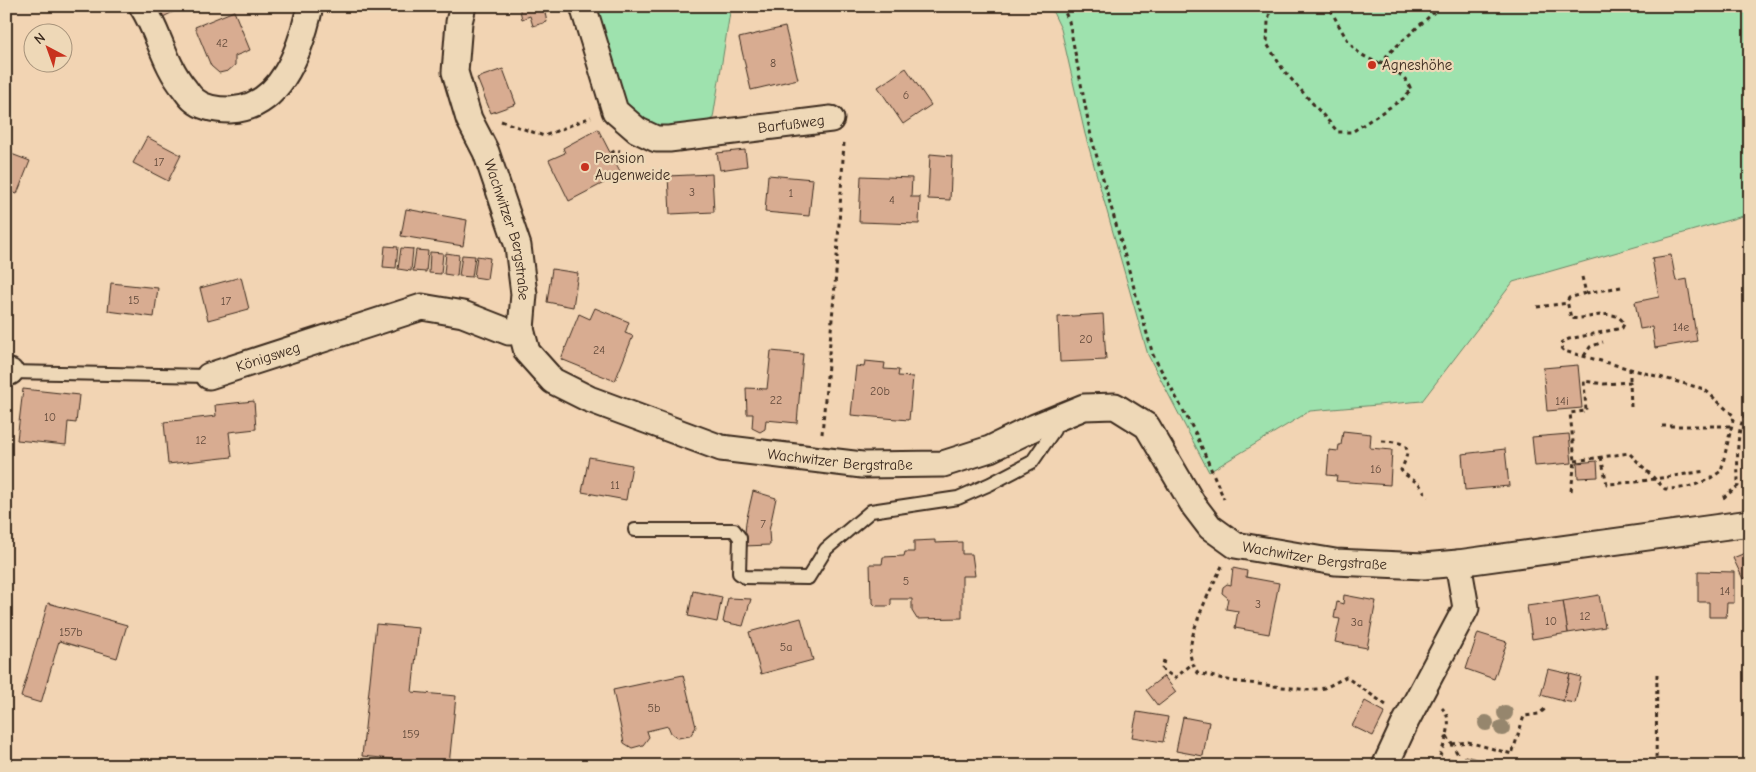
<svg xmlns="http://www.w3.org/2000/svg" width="1756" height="772" font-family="'Comic Neue',sans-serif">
	<rect width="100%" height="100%" fill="#f2d4b3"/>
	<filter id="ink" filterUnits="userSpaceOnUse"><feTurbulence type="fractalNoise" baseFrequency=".02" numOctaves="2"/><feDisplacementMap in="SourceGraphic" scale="10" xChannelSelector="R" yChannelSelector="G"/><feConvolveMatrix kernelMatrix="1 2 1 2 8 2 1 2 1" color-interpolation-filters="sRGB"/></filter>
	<g filter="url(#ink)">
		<g fill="#9ee2ae" stroke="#6c8666">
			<polygon points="590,6 731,6 713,118 690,130 655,126 619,103"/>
			<polygon points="1050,6 1750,6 1750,214 1513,282 1422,401 1310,411 1209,472 1148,355 1085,134 1061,29"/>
		</g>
		<g fill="#d8ac91" stroke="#3b2a1e">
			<polygon points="157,6 182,6 183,7 163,17"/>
			<polygon points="519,6 553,6 554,10 545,13 547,22 533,26 530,16 522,19"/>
			<polygon points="234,11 250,50 235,56 235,65 228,71 219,73 211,66 195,27"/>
			<polygon points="785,27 798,79 751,90 739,38"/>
			<polygon points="906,68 931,105 903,124 878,87"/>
			<polygon points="503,69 516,104 491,113 477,78"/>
			<polygon points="598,129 621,174 569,201 549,160 565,153 563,148"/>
			<polygon points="147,137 181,155 168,181 133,163"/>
			<polygon points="745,150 747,166 720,170 717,153"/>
			<polygon points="6,152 30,161 17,194 6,190"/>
			<polygon points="930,154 952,156 950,200 928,199"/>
			<polygon points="712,174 714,212 670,214 668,176"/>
			<polygon points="768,175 813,179 809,216 765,212"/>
			<polygon points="861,176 912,178 911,197 920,197 919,224 859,222"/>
			<polygon points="406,209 467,220 463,246 401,236"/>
			<polygon points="385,246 398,247 396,268 383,267"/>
			<polygon points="401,248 413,249 411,271 398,269"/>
			<polygon points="416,250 428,251 426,272 413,271"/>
			<polygon points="430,252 443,253 441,274 429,273"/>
			<polygon points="446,253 459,255 457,276 444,274"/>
			<polygon points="462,255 475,256 472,277 459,276"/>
			<polygon points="1671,255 1676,281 1687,279 1697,341 1655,348 1652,327 1640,329 1635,302 1659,297 1652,258"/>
			<polygon points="477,256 490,258 487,279 474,277"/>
			<polygon points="552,269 578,273 573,307 547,302"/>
			<polygon points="241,277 249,309 208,320 200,288"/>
			<polygon points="111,283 158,288 154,317 108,311"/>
			<polygon points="595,308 629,322 625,333 633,336 615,381 561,359 579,314 590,319"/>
			<polygon points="1103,314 1106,360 1060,362 1058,317"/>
			<polygon points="771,351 803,354 797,423 766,420 765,429 760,432 752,428 753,414 747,414 746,388 767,389"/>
			<polygon points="865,361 885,363 884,369 899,370 898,376 913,377 909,420 851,415 856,366 864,367"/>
			<polygon points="1578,365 1582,408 1547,411 1543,368"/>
			<polygon points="23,389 79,395 76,423 68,422 66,445 17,440"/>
			<polygon points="254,401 256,429 229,432 232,457 168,464 164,422 216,416 215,405"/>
			<polygon points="1343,431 1371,434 1370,448 1392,450 1390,485 1336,481 1337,476 1327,475 1329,450 1338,451 1339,445 1341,445"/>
			<polygon points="1569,434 1572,463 1535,466 1532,437"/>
			<polygon points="1505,449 1509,486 1465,490 1462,454"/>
			<polygon points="589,457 632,465 626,500 582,492"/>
			<polygon points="1597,461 1598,477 1578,478 1577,463"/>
			<polygon points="753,491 776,498 769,531 770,545 744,546 746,522"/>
			<polygon points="935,540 935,543 962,542 962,554 972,554 975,576 962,576 962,618 917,619 912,611 912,599 891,599 891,604 889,606 876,606 873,603 873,598 871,598 870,564 882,564 883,557 904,556 905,552 914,552 914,541"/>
			<polygon points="1750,551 1750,576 1743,579 1733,558"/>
			<polygon points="1233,568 1247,571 1246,577 1279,583 1269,634 1235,628 1238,611 1226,609 1228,598 1222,593 1223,587 1227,584 1231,585"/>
			<polygon points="1698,571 1734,572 1734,603 1727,603 1726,617 1709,617 1709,602 1698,602"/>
			<polygon points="693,591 722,597 717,622 688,616"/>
			<polygon points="1344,595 1376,601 1367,648 1335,642 1340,619 1334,618 1337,602 1343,604"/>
			<polygon points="1599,595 1605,627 1568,633 1563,601"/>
			<polygon points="728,598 751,599 743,626 723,622"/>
			<polygon points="1563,601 1568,633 1532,639 1527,606"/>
			<polygon points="48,603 127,625 117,658 59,641 41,703 21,697"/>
			<polygon points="801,618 813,660 761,674 749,632"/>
			<polygon points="376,624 419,628 412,692 456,696 449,765 362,756"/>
			<polygon points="1478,633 1507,642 1494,679 1466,669"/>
			<polygon points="1548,669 1570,674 1563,701 1541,695"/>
			<polygon points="1570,674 1581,677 1575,703 1563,701"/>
			<polygon points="683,675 696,727 690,736 678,738 671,733 668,726 647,731 649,737 643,745 632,748 624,743 613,690"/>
			<polygon points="1164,676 1176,692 1158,706 1146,690"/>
			<polygon points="1365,701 1385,712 1373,736 1352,726"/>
			<polygon points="1137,712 1168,717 1163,742 1132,737"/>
			<polygon points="1183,717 1209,722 1203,756 1176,751"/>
			<polygon points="1465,756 1503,766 1447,766 1449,758 1463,762"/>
		</g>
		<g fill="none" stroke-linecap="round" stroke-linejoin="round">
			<defs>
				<g id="lane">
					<polyline points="10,372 209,376"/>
					<polyline points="635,530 734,530 740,538 739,573 745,577 808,578 826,549 871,511 958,498 990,484 1032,462 1054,430 1051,420"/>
				</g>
				<g id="street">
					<path d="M142,6C159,32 164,64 184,88C187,92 190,97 194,100C203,108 219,110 230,110C282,108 301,49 310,6"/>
					<path id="s1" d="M463,6L459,22L455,72L469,119L486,152L518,246L524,294L521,329L527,352L553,381L589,399L721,448L862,465L943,464L990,449L1035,427L1084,407L1115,406L1147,426L1194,506L1210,527L1235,545L1335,562L1424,566L1458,563L1750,523"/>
					<path id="s2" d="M583,6L615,111L637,130L656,139H669L831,119"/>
					<polyline points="6,372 10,372"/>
					<path id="s3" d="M209,376L422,307L463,314L509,332L521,329"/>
					<polyline points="1385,766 1406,721 1466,608 1458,563"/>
				</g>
			</defs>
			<use href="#lane" stroke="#3b2a1e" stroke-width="16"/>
			<use href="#street" stroke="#3b2a1e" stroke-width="29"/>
			<g stroke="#3b2a1e" stroke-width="3" stroke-dasharray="4 4" stroke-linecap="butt">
				<polyline points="1062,6 1069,21 1091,136 1153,355 1196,434 1224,499"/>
				<path d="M1271,6L1268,21L1267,44L1284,71L1338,132H1352L1404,98L1411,90C1403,64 1369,66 1353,47C1343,35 1336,20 1329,6"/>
				<polyline points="1380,64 1389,53 1441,6"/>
				<polyline points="501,121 544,136 591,117"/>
				<polyline points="611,153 617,150 620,151"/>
				<polyline points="1582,277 1586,293 1621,287"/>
				<polyline points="1537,307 1568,303"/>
				<polyline points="1584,356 1590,347 1603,342"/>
				<polyline points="1630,368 1630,382"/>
				<polyline points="1662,426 1731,426"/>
				<polyline points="822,434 836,273 844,142"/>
				<path d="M1382,441C1407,442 1413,445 1401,470L1403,473L1419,484L1428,497"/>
				<polyline points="1601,457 1607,484 1636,482 1705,471"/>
				<path d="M1575,461L1629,453L1665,489C1688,489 1703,484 1721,471L1734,416L1704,389L1564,351L1560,347L1562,342L1569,339L1622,328L1624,324C1616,305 1587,321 1571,318L1567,301L1569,298L1586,293"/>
				<polyline points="1571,491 1575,461 1570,413 1586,411 1584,381 1604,384 1630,382 1631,407"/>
				<path d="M1723,498L1738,486C1738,460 1734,428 1750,406"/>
				<path d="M1222,566C1210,591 1192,625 1190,651C1190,660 1194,666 1198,673L1232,681L1308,690L1325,688L1346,677L1386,705"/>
				<polyline points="1164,660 1162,669 1175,678 1192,664"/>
				<polyline points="1447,736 1459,756"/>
				<polyline points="1452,744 1468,742 1512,754 1524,716 1539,714 1546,708"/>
				<path d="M1440,756C1445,741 1455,721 1442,708"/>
				<polyline points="1656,766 1657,673"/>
			</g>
			<use href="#lane" stroke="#eed8b7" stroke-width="12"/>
			<use href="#street" stroke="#eed8b7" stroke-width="25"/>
		</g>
		<g fill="#96866d">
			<circle cx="1505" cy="713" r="8"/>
			<circle cx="1486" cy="723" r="8"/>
			<circle cx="1502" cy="728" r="8"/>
		</g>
	</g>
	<g fill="#c8321e" stroke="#eed8b7" stroke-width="2">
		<circle cx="1372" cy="65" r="5"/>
		<circle cx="585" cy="167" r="5"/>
	</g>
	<g text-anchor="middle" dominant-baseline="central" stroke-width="4.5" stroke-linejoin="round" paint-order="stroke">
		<g font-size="12" fill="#624a3b">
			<text x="222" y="43">42</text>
			<text x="773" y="63">8</text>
			<text x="906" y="95">6</text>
			<text x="159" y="162">17</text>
			<text x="692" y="192">3</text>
			<text x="791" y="193">1</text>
			<text x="892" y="200">4</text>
			<text x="134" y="300">15</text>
			<text x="226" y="301">17</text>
			<text x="1681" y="327">14e</text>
			<text x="1086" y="339">20</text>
			<text x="599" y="350">24</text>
			<text x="880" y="391">20b</text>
			<text x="776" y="400">22</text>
			<text x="1562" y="401">14i</text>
			<text x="50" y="417">10</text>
			<text x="201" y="440">12</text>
			<text x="1376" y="469">16</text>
			<text x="615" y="485">11</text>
			<text x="763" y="524">7</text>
			<text x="906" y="581">5</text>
			<text x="1725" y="591">14</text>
			<text x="1258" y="604">3</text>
			<text x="1585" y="616">12</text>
			<text x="1551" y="621">10</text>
			<text x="1357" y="622">3a</text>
			<text x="71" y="632">157b</text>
			<text x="786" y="647">5a</text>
			<text x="654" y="708">5b</text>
			<text x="411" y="734">159</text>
		</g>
		<g font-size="15" fill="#3b2a1e" stroke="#eed8b7" text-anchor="start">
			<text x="1382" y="65">Agneshöhe</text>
			<text x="595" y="158">Pension<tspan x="595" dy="17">Augenweide</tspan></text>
		</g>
		<g font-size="15" fill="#3b2a1e" stroke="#eed8b7">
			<text stroke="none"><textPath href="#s2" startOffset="296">Barfußweg</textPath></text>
			<text stroke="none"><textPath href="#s1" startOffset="234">Wachwitzer Bergstraße</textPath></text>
			<text stroke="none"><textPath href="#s3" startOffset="62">Königsweg</textPath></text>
			<text stroke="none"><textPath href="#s1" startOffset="699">Wachwitzer Bergstraße</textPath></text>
			<text stroke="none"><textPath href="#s1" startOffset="1254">Wachwitzer Bergstraße</textPath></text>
		</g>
	</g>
	<rect width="1756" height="772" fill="none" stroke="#eed8b7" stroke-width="25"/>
	<rect x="12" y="12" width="1731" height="747" fill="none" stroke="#3b2a1e" stroke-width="2" filter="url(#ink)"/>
	<g transform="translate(48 48) rotate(319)"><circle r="24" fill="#eed8b7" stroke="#a6927a"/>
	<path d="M0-4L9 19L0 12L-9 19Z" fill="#c8321e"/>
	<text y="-8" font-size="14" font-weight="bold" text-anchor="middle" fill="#3b2a1e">N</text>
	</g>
</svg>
